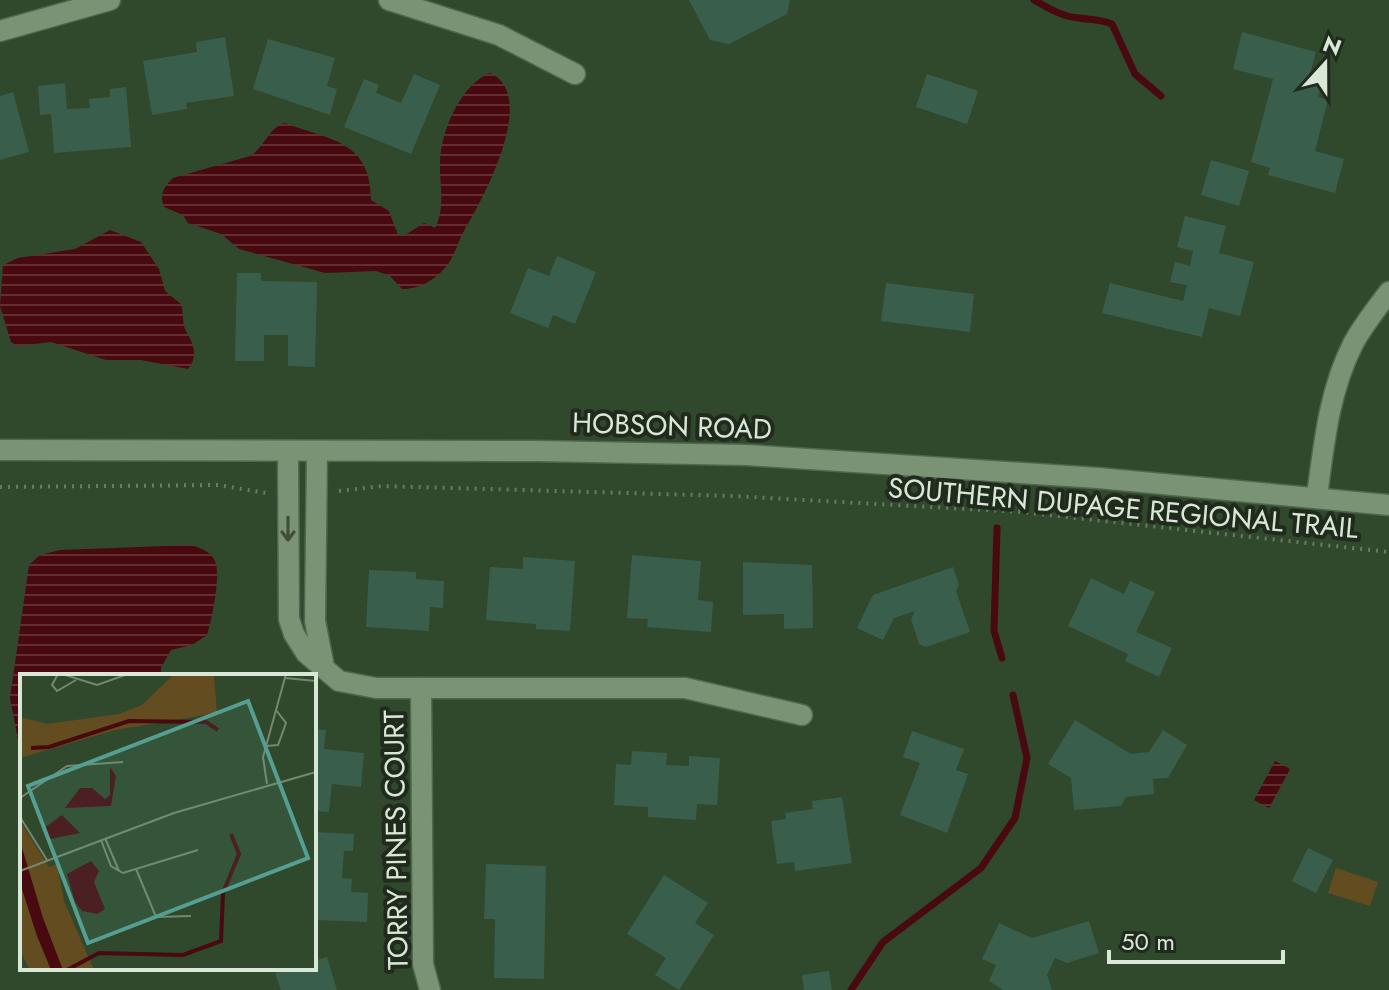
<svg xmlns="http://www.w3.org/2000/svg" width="1389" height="990" font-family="Jost,sans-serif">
	<defs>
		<pattern id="water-rules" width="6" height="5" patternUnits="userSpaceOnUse" patternTransform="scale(2)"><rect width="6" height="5" fill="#480a10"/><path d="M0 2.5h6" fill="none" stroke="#622e32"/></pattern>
	</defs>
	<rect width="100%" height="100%" fill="#30482c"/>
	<polygon fill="#634c1f" points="1336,868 1378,882 1370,906 1328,893"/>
	<g fill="url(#water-rules)">
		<path d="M490,73C539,95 484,197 465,229C458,241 454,258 445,268C433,281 420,289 402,289L390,276L376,271L325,273L239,249L221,234L188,223L183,215L164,207C159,195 164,186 173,178L250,156C264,148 269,127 285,123C329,140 371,140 371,200L389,211L398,235H405L424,223L435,228C446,208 439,183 440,161C441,131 461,84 490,73Z"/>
		<path d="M110,230L141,242L159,269L165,291L181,304C184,313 182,325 186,331C193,343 199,356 188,369L141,360H106L51,342L18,346L11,342L0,306L3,265L18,258L75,249Z"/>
		<path d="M192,545C202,549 213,552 216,564C220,580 212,619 207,635L192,645L171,650L161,668V676H22V761L10,698L29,565L40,555L60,550Z"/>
		<polygon points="1275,761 1290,769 1269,808 1254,800"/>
	</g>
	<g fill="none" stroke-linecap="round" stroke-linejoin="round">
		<g stroke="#480a10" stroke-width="7">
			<path d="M1034,0C1048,8 1063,17 1079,18C1092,20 1099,19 1112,24L1135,74L1161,96"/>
			<polyline points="997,528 994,631 1002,658"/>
			<polyline points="851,990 883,942 981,868 1015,818 1027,758 1013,695"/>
		</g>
	</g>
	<g fill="#395f4c">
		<polygon points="689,0 790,0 787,14 729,44 710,40"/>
		<polygon points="1242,32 1316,52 1309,78 1322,82 1318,97 1328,100 1315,151 1344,159 1335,193 1268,175 1270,168 1251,162 1273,79 1233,69"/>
		<polygon points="225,37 234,96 186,103 187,109 152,115 143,61 197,52 196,42"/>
		<polygon points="268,39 335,58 327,86 337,89 330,115 253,89"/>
		<polygon points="414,74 440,85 411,154 344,127 364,79 379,85 376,93 401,103"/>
		<polygon points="927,74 978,91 967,124 916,107"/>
		<polygon points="65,83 67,109 90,108 89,99 110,97 110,89 126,87 131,147 54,153 51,114 40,115 38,86"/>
		<polygon points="13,92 29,152 0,160 0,96"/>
		<polygon points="1211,160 1249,171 1239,206 1201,195"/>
		<polygon points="1185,216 1226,226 1219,253 1254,262 1240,316 1209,308 1202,337 1102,313 1110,283 1183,301 1187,285 1170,282 1175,262 1190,266 1193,251 1177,247"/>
		<polygon points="557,256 596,272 575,324 553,315 548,328 510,313 528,268 549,276"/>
		<polygon points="237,273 261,273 261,281 317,282 315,367 288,366 288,335 264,335 264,361 235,361"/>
		<polygon points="886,283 974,294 970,332 881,321"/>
		<polygon points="632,555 701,561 698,600 713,602 711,632 647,627 648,619 627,618"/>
		<polygon points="523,557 575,561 570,631 536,629 536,624 486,620 490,567 523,569"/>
		<polygon points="743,562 812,565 813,628 784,629 784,614 743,615"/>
		<polygon points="953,567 959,585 956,591 970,632 926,647 919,644 911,619 915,611 894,618 883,640 857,628 873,595"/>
		<polygon points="369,570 416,572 416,579 444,581 443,608 430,607 429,631 366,627"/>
		<polygon points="1091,578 1124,594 1130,581 1155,592 1136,632 1172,648 1159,677 1125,661 1128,654 1068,626"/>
		<polygon points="1075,720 1131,754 1149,752 1163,730 1187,745 1168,778 1153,779 1154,794 1126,797 1121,806 1074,810 1071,778 1048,764"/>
		<polygon points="314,729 326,730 324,749 364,753 361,787 332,784 329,812 314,811"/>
		<polygon points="912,731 964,749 956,770 968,774 947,833 900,815 920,763 903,757"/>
		<polygon points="632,751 667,753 666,765 689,766 689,756 720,758 717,805 697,804 696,820 648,817 648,807 614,805 616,764 631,765"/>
		<polygon points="842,797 852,863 795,871 794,862 777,864 771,821 786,819 785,813 813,809 812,801"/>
		<polygon points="314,832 354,834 353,851 344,851 342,878 352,879 351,892 368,893 367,922 314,920"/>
		<polygon points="1308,848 1333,860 1316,893 1292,881"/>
		<polygon points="486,864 546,866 544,979 494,978 495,919 484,919"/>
		<polygon points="664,875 708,903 695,923 714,935 679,990 655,975 666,958 627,934"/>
		<polygon points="1089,921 1099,953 1067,963 1055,958 1047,975 1052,990 1003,990 989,981 996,965 982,959 999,923 1032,938"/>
		<polygon points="327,957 337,990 281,990 275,973 291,968 314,968 314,961"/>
		<polygon points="829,971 832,990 804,990 802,975"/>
	</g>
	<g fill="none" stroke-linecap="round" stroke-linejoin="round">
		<defs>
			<g id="minor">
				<polyline points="389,0 499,35 575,74"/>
				<polyline points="0,31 110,0"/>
				<polyline points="288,451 289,619 294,634 306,653 339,681 376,688 685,688 802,715"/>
				<polyline points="317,452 315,621 324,667"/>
				<polyline points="421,688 423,964 430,990"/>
			</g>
			<path id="tertiary" d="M1317,496C1324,444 1329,391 1353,344C1363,325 1377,308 1389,292"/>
			<polyline id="secondary" points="0,450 537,451 747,455 1098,478 1389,505"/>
		</defs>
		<use href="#minor" stroke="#51664e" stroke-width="23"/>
		<use href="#tertiary" stroke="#51664e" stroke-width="23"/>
		<use href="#secondary" stroke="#51664e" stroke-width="23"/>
		<g stroke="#677c63" stroke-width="4" stroke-dasharray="2 6" stroke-linecap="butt">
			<polyline points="0,487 218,485 266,493"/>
			<polyline points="339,491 382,486 732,496 1021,512 1389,552"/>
		</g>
		<use href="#minor" stroke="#799374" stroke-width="20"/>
		<use href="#tertiary" stroke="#799374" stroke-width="20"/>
		<use href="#secondary" stroke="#799374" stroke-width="20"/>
	</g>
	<defs><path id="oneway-shaft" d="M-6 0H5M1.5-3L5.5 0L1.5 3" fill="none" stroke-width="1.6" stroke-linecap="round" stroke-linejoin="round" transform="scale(2)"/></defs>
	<use stroke="#3f4f3c" href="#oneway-shaft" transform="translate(288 529) rotate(90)"/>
	<g text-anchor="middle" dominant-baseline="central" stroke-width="8" stroke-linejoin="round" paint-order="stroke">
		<g font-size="28" fill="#d8e7d6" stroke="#202b1e">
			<text transform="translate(672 426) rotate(2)">HOBSON ROAD</text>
			<text transform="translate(1123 508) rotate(5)">SOUTHERN DUPAGE REGIONAL TRAIL</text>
			<text transform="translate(396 840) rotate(-91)">TORRY PINES COURT</text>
		</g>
	</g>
	<g transform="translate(20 674)">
		<rect width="296" height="296" fill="#30482c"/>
		<path d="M154,0H194L197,39L95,56L0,84V43L27,50L99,40L122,31ZM0,147L29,193L37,190L44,227L74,296H10L0,277Z" fill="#634c1f"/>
		<path d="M90,93L96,102L91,132L45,134L60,114H72L85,125L90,121ZM42,141L60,159L30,165L24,154ZM0,167L23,244L43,296H31L17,262L0,209ZM71,187L79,197L74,208L85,235L77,240L62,237L55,228L47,200Z" fill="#480a10"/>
		<path fill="none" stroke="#480a10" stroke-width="4" d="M11,74L29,73L109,47L186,48L198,56M47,296L79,279L163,281L201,267L203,219L219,180L211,160"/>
		<path fill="none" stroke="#738870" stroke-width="2" d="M38,0L32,11L37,17L56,6M42,0L77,11L108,0M265,4L296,7M246,72L258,71L266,49L256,36M247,110L243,83L266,0M0,124L47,92L103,88M0,143L27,186M85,164L99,197M81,166L91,192L103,199L178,176M116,195L136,243L171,242M0,197L154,139L296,98"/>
		<path fill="#559e92" fill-opacity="0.15" stroke="#559e92" stroke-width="4" d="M228,27L288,184L68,269L8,112Z"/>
		<rect width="296" height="296" fill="none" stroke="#d8e7d6" stroke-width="4"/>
	</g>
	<g transform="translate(1325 64) rotate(21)" stroke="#202b1e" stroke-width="6" paint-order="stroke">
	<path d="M0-6L14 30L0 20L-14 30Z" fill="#d8e7d6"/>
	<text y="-12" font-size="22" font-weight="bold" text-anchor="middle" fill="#d8e7d6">N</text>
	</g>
	<path d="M1109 950v12h174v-12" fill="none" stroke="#d8e7d6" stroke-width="4"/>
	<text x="1121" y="950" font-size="24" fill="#d8e7d6" stroke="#202b1e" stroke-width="6" paint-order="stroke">50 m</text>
</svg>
